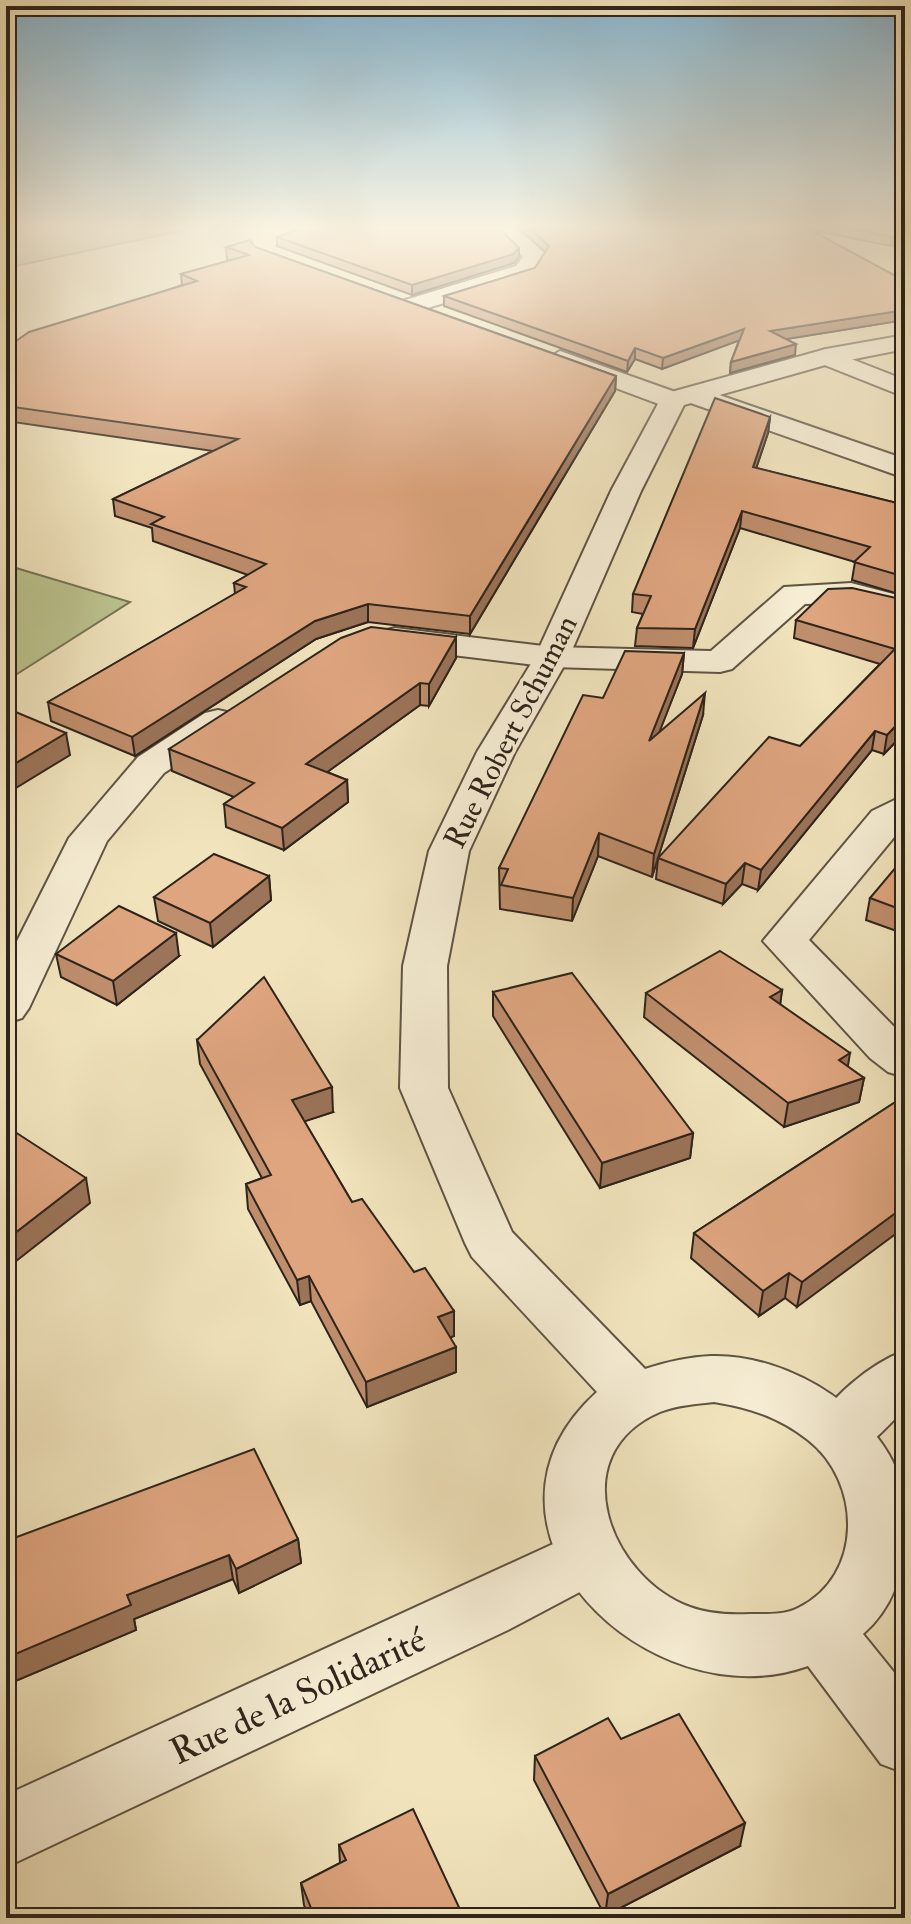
<svg xmlns="http://www.w3.org/2000/svg" width="911" height="1924" font-family="'IM FELL Double Pica',serif">
	<rect width="100%" height="100%" fill="#f1e4bd"/>
	<filter id="stains"><feTurbulence type="fractalNoise" baseFrequency=".0025" numOctaves="4"/><feColorMatrix values="0 0 0 0 .2 0 0 0 0 .09 0 0 0 0 .02 0 0 0 .5 -.17"/></filter>
	<radialGradient id="worn" r=".72"><stop offset=".6" stop-color="#630" stop-opacity="0"/><stop offset="1" stop-color="#630" stop-opacity=".3"/></radialGradient>
	<g fill="#bcc48f" stroke="#757455" stroke-width="2">
		<polygon points="6,225 208,225 6,268"/>
		<polygon points="6,565 130,602 6,681"/>
	</g>
	<g fill="none" stroke-linecap="round" stroke-linejoin="round">
		<defs>
			<g id="minor">
				<polygon points="489,225 512,225 543,251 546,256 532,276 418,311 402,311 398,306 402,301 516,266 523,257"/>
				<polygon points="826,349 905,380 905,397 817,362 813,357 817,352"/>
				<polygon points="560,351 681,394 693,387 702,389 905,459 905,478 685,401 673,408 664,406 551,364 547,359"/>
				<polygon points="851,583 905,597 905,617 850,603 805,604 732,669 720,672 552,667 395,648 383,645 378,638 383,631 395,628 552,647 711,651 784,587"/>
				<polygon points="218,710 231,713 236,721 231,729 164,773 107,841 29,1008 22,1018 6,1023 6,963 69,838 138,757 205,713"/>
				<polygon points="905,795 905,824 809,940 905,1038 905,1077 888,1072 870,1058 763,941 872,811"/>
				<path d="M905,1351V1409C877,1435 860,1465 819,1450L811,1433C827,1400 870,1363 905,1351Z"/>
				<polygon points="588,1528 610,1536 619,1556 610,1576 508,1630 6,1867 6,1795"/>
			</g>
			<path id="tertiary" d="M905,335V349L829,364L684,405L641,491L569,657L515,752L469,851L447,966L448,1088L512,1232L645,1369C666,1362 689,1357 711,1356C788,1353 890,1415 904,1495C907,1508 905,1523 905,1537C905,1573 891,1610 863,1634L905,1686V1773L881,1764L808,1666C648,1723 448,1527 597,1392L472,1257L465,1243L400,1088L403,966L429,851L477,752L535,657L611,491L660,400L664,394L826,349ZM714,1402C750,1408 779,1417 808,1440C862,1482 864,1576 798,1608C785,1615 765,1614 750,1614C731,1615 709,1614 690,1607C609,1577 562,1454 660,1412C677,1405 697,1404 714,1402Z"/>
		</defs>
		<use href="#minor" stroke="#5f5444" stroke-width="4"/>
		<use href="#tertiary" stroke="#5f5444" stroke-width="4"/>
		<use href="#minor" fill="#f6edd4" fill-rule="evenodd"/>
		<use href="#tertiary" fill="#f6edd4" fill-rule="evenodd"/>
	</g>
	<g fill="#bf8e6d" stroke="#2e241b" stroke-width="2">
		<polygon points="515,225 905,225 891,246 810,230 905,281 905,320 786,339 795,355 730,373 731,362 739,340 662,369 635,359 627,372 444,306 444,296 535,268 545,252"/>
		<polygon points="277,237 519,257 514,263 412,295 277,246"/>
		<polygon points="226,247 255,247 616,376 615,391 470,634 368,622 316,639 135,756 51,721 48,702 235,594 234,583 248,575 153,541 152,528 115,516 113,499 213,451 6,421 6,348 182,285 181,274 229,261 227,260"/>
		<polygon points="770,417 768,433 756,468 905,505 905,596 852,580 855,562 740,528 693,648 635,646 637,628 643,614 632,612 633,594"/>
		<polygon points="905,600 905,732 884,754 872,750 758,890 742,884 723,904 656,879 658,858 800,746 880,664 794,638 796,620"/>
		<polygon points="684,653 682,674 659,732 703,715 652,877 598,856 572,921 500,909 499,868 603,698"/>
		<polygon points="456,658 429,706 420,705 327,772 347,780 348,802 284,850 226,827 224,804 234,797 172,771 169,749"/>
		<polygon points="905,861 905,934 866,920 870,898"/>
		<polygon points="269,876 271,900 213,947 158,921 154,897"/>
		<polygon points="56,954 179,956 117,1005 61,977"/>
		<polygon points="782,990 780,1004 848,1067 864,1078 859,1102 784,1127 644,1017 646,993"/>
		<polygon points="493,992 693,1133 690,1158 600,1188 493,1016"/>
		<polygon points="197,1040 333,1112 304,1121 352,1202 414,1272 454,1311 454,1336 450,1337 456,1372 367,1407 311,1301 300,1305 248,1209 246,1184 262,1178 200,1064"/>
		<polygon points="897,1101 797,1307 785,1298 759,1316 691,1258 694,1233"/>
		<polygon points="298,1539 301,1563 239,1593 233,1579 134,1619 136,1630 6,1685 6,1541"/>
		<polygon points="535,1756 740,1846 605,1916 534,1780"/>
		<polygon points="339,1845 464,1918 309,1918 304,1905 301,1883 340,1863"/>
	</g>
	<g fill="#9b7459" stroke="#2e241b" stroke-width="2">
		<polygon points="905,235 905,244 891,246 892,237"/>
		<polygon points="519,248 519,257 514,263 412,295 412,285"/>
		<polygon points="905,310 905,320 768,342 770,331"/>
		<polygon points="744,329 743,339 662,369 663,358"/>
		<polygon points="796,344 795,355 730,373 731,362"/>
		<polygon points="635,348 635,359 627,372 628,361"/>
		<polygon points="616,376 615,391 470,634 470,616"/>
		<polygon points="770,417 768,433 751,484 753,467"/>
		<polygon points="742,511 740,528 693,648 695,629"/>
		<polygon points="368,604 368,622 316,639 135,756 132,737 315,621"/>
		<polygon points="456,637 456,658 429,706 429,684"/>
		<polygon points="684,653 682,674 647,764 649,741"/>
		<polygon points="420,683 420,705 308,786 306,764"/>
		<polygon points="705,693 703,715 652,877 654,854"/>
		<polygon points="905,716 905,732 884,754 887,735"/>
		<polygon points="875,731 872,750 758,890 761,870"/>
		<polygon points="66,733 70,755 6,794 6,769"/>
		<polygon points="347,780 348,802 284,850 282,828"/>
		<polygon points="599,833 598,856 572,921 573,898"/>
		<polygon points="745,863 742,884 723,904 726,884"/>
		<polygon points="6,869 9,884 6,889"/>
		<polygon points="269,876 271,900 213,947 210,923"/>
		<polygon points="176,933 179,956 117,1005 113,981"/>
		<polygon points="782,990 779,1014 770,997"/>
		<polygon points="850,1053 846,1078 839,1060"/>
		<polygon points="864,1078 859,1102 784,1127 788,1103"/>
		<polygon points="332,1087 333,1112 294,1125 292,1100"/>
		<polygon points="693,1133 690,1158 600,1188 602,1163"/>
		<polygon points="86,1178 90,1203 6,1269 6,1240"/>
		<polygon points="905,1206 905,1227 797,1307 802,1282"/>
		<polygon points="789,1273 785,1298 759,1316 763,1291"/>
		<polygon points="309,1276 311,1301 300,1305 297,1280"/>
		<polygon points="454,1311 454,1336 438,1342 438,1317"/>
		<polygon points="456,1347 456,1372 367,1407 366,1382"/>
		<polygon points="298,1539 301,1563 239,1593 236,1569"/>
		<polygon points="229,1555 233,1579 134,1619 136,1630 6,1685 6,1658 127,1595"/>
		<polygon points="745,1823 740,1846 605,1916 608,1894"/>
	</g>
	<g fill="#dea57f" stroke="#2e241b" stroke-width="2">
		<polygon points="311,225 496,225 519,248 514,254 412,285 277,237"/>
		<polygon points="526,225 801,225 905,281 905,310 770,331 796,344 731,362 744,329 663,358 635,348 628,361 444,296 535,268 549,246"/>
		<polygon points="832,225 905,225 905,235 892,237"/>
		<polygon points="250,240 255,247 616,376 470,616 368,604 315,621 132,737 48,702 246,587 234,583 266,564 151,524 164,517 113,499 238,439 6,406 6,348 29,332 197,281 181,274 249,255 226,247"/>
		<polygon points="715,398 770,417 753,467 905,505 905,577 854,562 870,547 742,511 695,629 637,628 651,596 633,594"/>
		<polygon points="852,588 905,600 905,716 887,735 875,731 761,870 745,863 726,884 658,858 769,737 800,746 895,649 796,620 828,589"/>
		<polygon points="371,627 456,637 429,684 420,683 306,764 347,780 282,828 224,804 254,783 169,749 341,638"/>
		<polygon points="625,651 684,653 649,741 705,693 654,854 599,833 573,898 501,885 508,869 499,868 583,695 603,698"/>
		<polygon points="6,708 66,733 6,769"/>
		<polygon points="214,854 269,876 210,923 154,897"/>
		<polygon points="902,860 905,861 905,911 870,898"/>
		<polygon points="119,906 176,933 113,981 56,954"/>
		<polygon points="720,951 782,990 770,997 850,1053 839,1060 864,1078 788,1103 646,993"/>
		<polygon points="572,973 693,1133 602,1163 493,992"/>
		<polygon points="264,977 332,1087 292,1100 352,1202 362,1199 414,1272 425,1268 454,1311 438,1317 456,1347 366,1382 309,1276 297,1280 246,1184 271,1175 197,1040"/>
		<polygon points="897,1101 905,1107 905,1206 802,1282 789,1273 763,1291 694,1233"/>
		<polygon points="12,1130 86,1178 6,1240 6,1134"/>
		<polygon points="254,1449 298,1539 236,1569 229,1555 127,1595 131,1605 6,1658 6,1541"/>
		<polygon points="679,1714 745,1823 608,1894 535,1756 608,1718 621,1739"/>
		<polygon points="413,1809 464,1918 315,1918 301,1883 346,1860 339,1845"/>
		<polygon points="120,1909 123,1918 101,1918"/>
	</g>
	<linearGradient id="sky" x2="0" y2="1"><stop stop-color="#89b8d2"/><stop offset="0.46" stop-color="#f9f3e1"/><stop offset="1" stop-color="#f9f3e1" stop-opacity="0"/></linearGradient>
	<rect width="911" height="494" fill="url(#sky)"/>
	<g text-anchor="middle" dominant-baseline="central" stroke-width="7" stroke-linejoin="round" paint-order="stroke">
		<g font-size="30" fill="#2e241b" stroke="#f6edd4">
			<text transform="translate(511 732) rotate(-63)">Rue Robert Schuman</text>
		</g>
		<g font-size="36" fill="#2e241b" stroke="#f6edd4">
			<text transform="translate(298 1696) rotate(-25)">Rue de la Solidarité</text>
		</g>
	</g>
	<rect width="911" height="1924" fill="none" stroke="#f1e4bd" stroke-width="32"/>
	<rect x="8" y="8" width="895" height="1908" fill="none" stroke="#2e241b" stroke-width="4"/>
	<rect x="16" y="16" width="879" height="1892" fill="none" stroke="#2e241b" stroke-width="2"/>
	<rect width="100%" height="100%" filter="url(#stains)"/>
	<rect width="100%" height="100%" fill="url(#worn)"/>
</svg>
